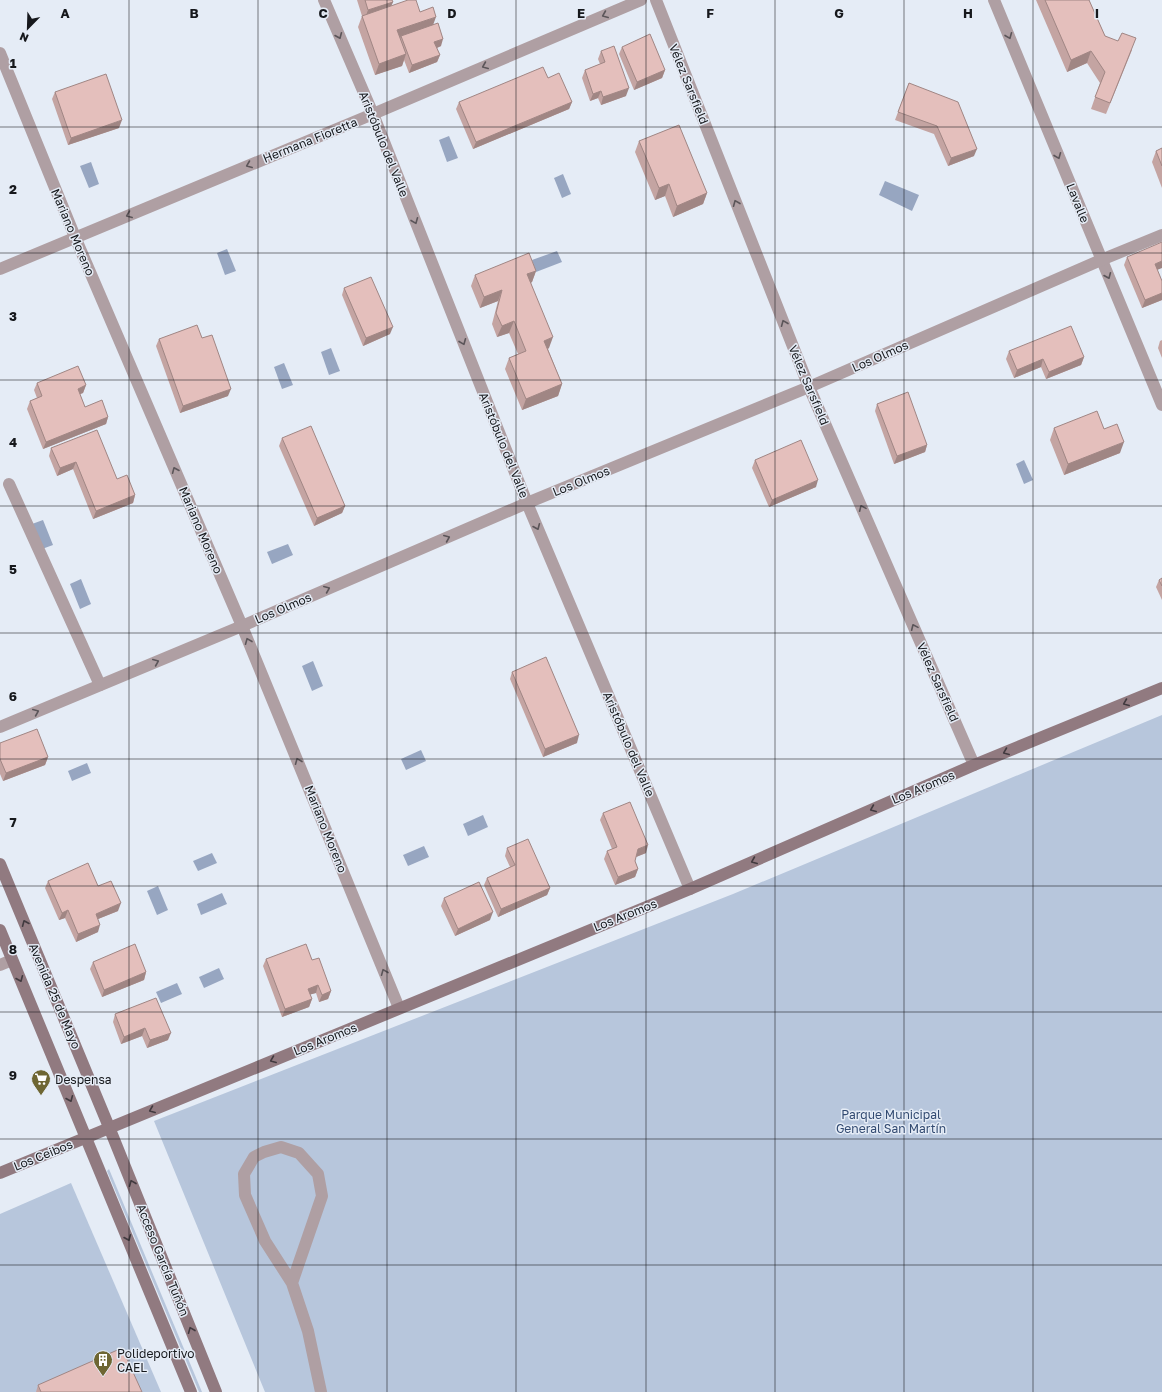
<svg xmlns="http://www.w3.org/2000/svg" width="1162" height="1392" font-family="'Golos Text',sans-serif">
	<rect width="100%" height="100%" fill="#e5ecf6"/>
	<g fill="#b7c6dc">
		<polygon points="1162,715 1162,1392 265,1392 154,1121 733,894"/>
		<polygon points="109,1169 202,1392 199,1392 107,1171"/>
		<polygon points="71,1183 161,1392 0,1392 0,1214"/>
	</g>
	<g fill="#97a6c1">
		<polygon points="449,136 458,158 447,162 439,140"/>
		<polygon points="91,162 99,184 89,188 80,166"/>
		<polygon points="563,174 571,194 562,198 554,178"/>
		<polygon points="885,181 919,195 912,211 879,195"/>
		<polygon points="227,249 236,271 225,275 217,253"/>
		<polygon points="557,251 562,262 536,272 532,260"/>
		<polygon points="331,348 340,371 329,375 321,352"/>
		<polygon points="284,363 293,385 282,389 274,367"/>
		<polygon points="1024,460 1033,480 1024,484 1016,464"/>
		<polygon points="43,520 53,545 42,549 32,524"/>
		<polygon points="288,544 293,555 272,564 267,552"/>
		<polygon points="81,579 91,604 80,609 70,584"/>
		<polygon points="313,661 323,686 312,691 302,666"/>
		<polygon points="421,750 426,761 406,770 401,759"/>
		<polygon points="87,763 91,773 72,781 68,771"/>
		<polygon points="483,815 488,827 468,836 463,824"/>
		<polygon points="424,846 429,857 408,866 403,855"/>
		<polygon points="212,853 217,863 198,871 193,861"/>
		<polygon points="158,886 168,910 157,915 147,891"/>
		<polygon points="222,893 227,904 201,915 197,904"/>
		<polygon points="219,968 224,979 204,988 199,977"/>
		<polygon points="177,983 182,994 161,1003 156,992"/>
	</g>
	<g fill="none" stroke-linecap="round" stroke-linejoin="round">
		<g stroke="#af9fa3" stroke-width="12">
			<polyline points="324,0 373,114 527,503 690,889"/>
			<polyline points="656,0 809,387 974,765"/>
			<polyline points="994,0 1162,405"/>
			<polyline points="0,53 75,237 242,626 399,1008"/>
			<polyline points="0,269 373,114 641,0"/>
			<polyline points="9,484 100,685"/>
			<polyline points="0,727 242,626 527,503 809,387 1101,260 1162,235"/>
			<polyline points="0,965 12,960"/>
			<polyline points="292,1283 322,1196 318,1174 299,1153 281,1147 264,1152 254,1157 244,1174 245,1195 265,1241 292,1283 308,1331 321,1392"/>
		</g>
		<g stroke="#917a80" stroke-width="12">
			<polyline points="0,864 109,1127 216,1392"/>
			<polyline points="0,930 191,1392"/>
			<polyline points="0,1173 690,889 974,765 1162,688"/>
		</g>
	</g>
	<g fill="#c4a4a2">
		<polygon points="357,0 392,0 393,2 391,6 420,12 433,24 441,46 437,48 440,55 437,62 409,73 404,60 402,66 375,75 358,27 362,16"/>
		<polygon points="1036,0 1089,0 1105,36 1132,50 1106,114 1091,109 1100,83 1087,63 1067,72"/>
		<polygon points="622,47 665,70 662,78 634,90 619,54"/>
		<polygon points="601,51 626,96 601,105 598,98 590,101 582,78 585,70 600,64 598,59"/>
		<polygon points="909,83 974,156 948,166 934,134 895,120"/>
		<polygon points="55,92 119,128 68,145 52,99"/>
		<polygon points="459,102 572,102 569,109 473,149 456,109"/>
		<polygon points="639,141 707,193 703,204 673,217 665,196 655,200 635,152"/>
		<polygon points="1162,148 1162,188 1152,162 1156,151"/>
		<polygon points="1127,257 1157,270 1162,281 1162,300 1142,308 1124,265"/>
		<polygon points="536,271 532,282 531,283 549,348 548,349 562,384 558,396 522,410 505,369 509,358 518,354 509,333 497,337 492,324 498,301 480,308 471,286 475,275"/>
		<polygon points="344,288 390,334 363,346 342,295"/>
		<polygon points="202,338 228,396 180,413 156,346 159,339"/>
		<polygon points="1162,340 1162,358 1158,348 1160,341"/>
		<polygon points="1009,351 1084,357 1081,365 1046,379 1041,367 1014,378 1006,359"/>
		<polygon points="37,383 86,385 83,393 80,394 85,407 108,417 106,424 43,449 27,409 30,401 37,398 34,390"/>
		<polygon points="877,404 927,445 925,452 894,464 875,411"/>
		<polygon points="1054,428 1104,429 1120,453 1064,475 1050,440"/>
		<polygon points="282,438 345,506 342,513 314,526 279,446"/>
		<polygon points="51,448 117,479 135,495 133,503 93,519 73,469 57,476 49,456"/>
		<polygon points="755,460 816,487 769,507 752,468"/>
		<polygon points="1162,578 1162,600 1156,587 1159,580"/>
		<polygon points="512,672 577,743 543,757 510,679"/>
		<polygon points="0,743 48,757 45,765 3,781 0,774"/>
		<polygon points="603,813 646,853 636,857 635,861 638,869 635,877 615,885 604,859 607,851 612,849 600,820"/>
		<polygon points="507,848 550,888 547,895 498,917 484,885 487,878 510,867 505,856"/>
		<polygon points="48,881 98,886 118,911 98,919 98,932 76,942 65,918 59,920 45,888"/>
		<polygon points="444,898 490,920 455,936 441,906"/>
		<polygon points="266,959 312,960 331,991 328,999 319,1002 316,993 310,994 312,999 309,1007 282,1017 263,966"/>
		<polygon points="93,962 146,972 144,980 102,997 90,969"/>
		<polygon points="115,1014 168,1040 147,1048 142,1036 121,1044 113,1022"/>
		<polygon points="38,1385 142,1392 36,1392"/>
	</g>
	<g fill="#a08684">
		<polygon points="393,2 388,13 364,21 368,10"/>
		<polygon points="436,17 432,28 401,36 400,39 397,30"/>
		<polygon points="443,39 441,46 432,50 434,42"/>
		<polygon points="1091,51 1087,63 1067,72 1071,60"/>
		<polygon points="406,54 402,66 375,75 379,64"/>
		<polygon points="440,55 437,62 409,73 412,65"/>
		<polygon points="665,70 662,78 634,90 637,82"/>
		<polygon points="629,88 626,96 601,105 603,97"/>
		<polygon points="601,91 598,98 590,101 593,94"/>
		<polygon points="572,102 569,109 473,149 476,142"/>
		<polygon points="122,120 119,128 68,145 71,138"/>
		<polygon points="977,149 974,156 948,166 951,158"/>
		<polygon points="669,184 665,196 655,200 659,188"/>
		<polygon points="707,193 703,204 673,217 677,206"/>
		<polygon points="1162,261 1162,268 1152,272 1155,264"/>
		<polygon points="536,271 532,282 523,286 527,274"/>
		<polygon points="502,290 498,301 480,308 484,297"/>
		<polygon points="1162,293 1162,300 1142,308 1145,300"/>
		<polygon points="514,321 509,333 497,337 502,326"/>
		<polygon points="393,327 390,334 363,346 366,338"/>
		<polygon points="553,337 549,348 540,352 544,341"/>
		<polygon points="1084,357 1081,365 1046,379 1049,372"/>
		<polygon points="1043,359 1041,367 1014,378 1017,370"/>
		<polygon points="562,384 558,396 522,410 526,399"/>
		<polygon points="86,385 83,393 75,396 78,389"/>
		<polygon points="231,389 228,396 180,413 183,406"/>
		<polygon points="108,417 106,424 43,449 46,442"/>
		<polygon points="1124,442 1120,453 1064,475 1068,464"/>
		<polygon points="927,445 925,452 894,464 897,456"/>
		<polygon points="76,462 73,469 57,476 60,468"/>
		<polygon points="818,480 816,487 769,507 772,500"/>
		<polygon points="135,495 133,503 93,519 96,511"/>
		<polygon points="345,506 342,513 314,526 317,518"/>
		<polygon points="579,735 577,743 543,757 545,749"/>
		<polygon points="48,757 45,765 3,781 6,773"/>
		<polygon points="648,845 646,853 636,857 638,849"/>
		<polygon points="638,869 635,877 615,885 618,877"/>
		<polygon points="550,888 547,895 498,917 501,909"/>
		<polygon points="121,903 118,911 93,921 96,914"/>
		<polygon points="68,910 65,918 59,920 62,913"/>
		<polygon points="493,912 490,920 455,936 458,929"/>
		<polygon points="100,925 98,932 76,942 78,934"/>
		<polygon points="146,972 144,980 102,997 104,990"/>
		<polygon points="318,985 316,993 305,996 308,989"/>
		<polygon points="331,991 328,999 319,1002 322,995"/>
		<polygon points="312,999 309,1007 282,1017 285,1009"/>
		<polygon points="145,1028 142,1036 121,1044 124,1037"/>
		<polygon points="171,1033 168,1040 147,1048 150,1040"/>
	</g>
	<g fill="#e4bfbc" stroke="#a08684">
		<polygon points="365,0 392,0 393,2 368,10"/>
		<polygon points="408,0 416,0 420,12 433,7 436,17 397,30 406,54 379,64 362,16"/>
		<polygon points="1045,0 1089,0 1105,36 1118,41 1122,33 1136,38 1110,103 1095,97 1105,72 1091,51 1071,60"/>
		<polygon points="438,23 443,39 434,42 440,55 412,65 401,36"/>
		<polygon points="650,34 665,70 637,82 622,47"/>
		<polygon points="614,46 629,88 603,97 601,91 593,94 585,70 605,62 601,51"/>
		<polygon points="543,67 548,78 559,73 572,102 476,142 459,102"/>
		<polygon points="106,74 122,120 71,138 55,92"/>
		<polygon points="909,83 958,102 977,149 951,158 937,126 898,112"/>
		<polygon points="679,125 707,193 677,206 669,184 659,188 639,141"/>
		<polygon points="1162,148 1162,166 1156,151"/>
		<polygon points="1162,242 1162,261 1155,264 1162,281 1162,293 1145,300 1127,257"/>
		<polygon points="529,253 536,271 527,274 553,337 544,341 562,384 526,399 509,358 526,351 514,321 502,326 496,313 502,290 484,297 475,275"/>
		<polygon points="371,277 393,327 366,338 344,288"/>
		<polygon points="197,325 202,338 212,335 231,389 183,406 159,339"/>
		<polygon points="1071,326 1084,357 1049,372 1043,359 1017,370 1009,351"/>
		<polygon points="78,366 86,385 78,389 85,407 102,400 108,417 46,442 30,401 42,396 37,383"/>
		<polygon points="908,392 927,445 897,456 877,404"/>
		<polygon points="1097,411 1104,429 1117,424 1124,442 1068,464 1054,428"/>
		<polygon points="311,426 345,506 317,518 282,438"/>
		<polygon points="97,430 117,479 127,475 135,495 96,511 76,462 60,468 51,448"/>
		<polygon points="801,440 818,480 772,500 755,460"/>
		<polygon points="1162,578 1162,586 1159,580"/>
		<polygon points="546,657 579,735 545,749 512,672"/>
		<polygon points="37,729 48,757 6,773 0,759 0,743"/>
		<polygon points="630,802 648,845 638,849 635,861 638,869 618,877 607,851 617,847 603,813"/>
		<polygon points="528,839 550,888 501,909 487,878 515,865 507,848"/>
		<polygon points="88,863 98,886 111,881 121,903 96,914 100,925 78,934 68,910 62,913 48,881"/>
		<polygon points="479,882 493,912 458,929 444,898"/>
		<polygon points="135,944 146,972 104,990 93,962"/>
		<polygon points="306,944 312,960 319,958 331,991 322,995 318,985 308,989 312,999 285,1009 266,959"/>
		<polygon points="156,998 171,1033 150,1040 145,1028 124,1037 115,1014"/>
		<polygon points="122,1348 142,1392 41,1392 38,1385"/>
	</g>
	<defs><path id="oneway-chevron" d="M-2-3.5L2.5 0L-2 3.5" fill="none" stroke-width="1.6" stroke-linecap="round" stroke-linejoin="round"/></defs>
	<g stroke="#5b5559">
		<use href="#oneway-chevron" transform="translate(605 15) rotate(157)"/>
		<use href="#oneway-chevron" transform="translate(339 36) rotate(67)"/>
		<use href="#oneway-chevron" transform="translate(1009 36) rotate(68)"/>
		<use href="#oneway-chevron" transform="translate(485 66) rotate(157)"/>
		<use href="#oneway-chevron" transform="translate(1058 156) rotate(68)"/>
		<use href="#oneway-chevron" transform="translate(249 165) rotate(158)"/>
		<use href="#oneway-chevron" transform="translate(736 203) rotate(-112)"/>
		<use href="#oneway-chevron" transform="translate(129 215) rotate(158)"/>
		<use href="#oneway-chevron" transform="translate(415 221) rotate(68)"/>
		<use href="#oneway-chevron" transform="translate(1108 276) rotate(67)"/>
		<use href="#oneway-chevron" transform="translate(784 323) rotate(-112)"/>
		<use href="#oneway-chevron" transform="translate(463 342) rotate(68)"/>
		<use href="#oneway-chevron" transform="translate(175 470) rotate(-113)"/>
		<use href="#oneway-chevron" transform="translate(862 508) rotate(-114)"/>
		<use href="#oneway-chevron" transform="translate(537 527) rotate(67)"/>
		<use href="#oneway-chevron" transform="translate(447 538) rotate(-23)"/>
		<use href="#oneway-chevron" transform="translate(327 589) rotate(-23)"/>
		<use href="#oneway-chevron" transform="translate(914 627) rotate(-114)"/>
		<use href="#oneway-chevron" transform="translate(248 641) rotate(-112)"/>
		<use href="#oneway-chevron" transform="translate(156 662) rotate(-23)"/>
		<use href="#oneway-chevron" transform="translate(36 712) rotate(-23)"/>
		<use href="#oneway-chevron" transform="translate(298 761) rotate(-112)"/>
		<use href="#oneway-chevron" transform="translate(384 972) rotate(-112)"/>
	</g>
	<g stroke="#413a3f">
		<use href="#oneway-chevron" transform="translate(1126 703) rotate(158)"/>
		<use href="#oneway-chevron" transform="translate(1006 752) rotate(158)"/>
		<use href="#oneway-chevron" transform="translate(873 809) rotate(157)"/>
		<use href="#oneway-chevron" transform="translate(754 861) rotate(157)"/>
		<use href="#oneway-chevron" transform="translate(25 923) rotate(-113)"/>
		<use href="#oneway-chevron" transform="translate(20 979) rotate(67)"/>
		<use href="#oneway-chevron" transform="translate(273 1060) rotate(158)"/>
		<use href="#oneway-chevron" transform="translate(70 1099) rotate(67)"/>
		<use href="#oneway-chevron" transform="translate(152 1110) rotate(158)"/>
		<use href="#oneway-chevron" transform="translate(132 1183) rotate(-112)"/>
		<use href="#oneway-chevron" transform="translate(128 1238) rotate(67)"/>
		<use href="#oneway-chevron" transform="translate(191 1330) rotate(-112)"/>
	</g>
	<path fill="none" stroke="#16181c" stroke-width="1" stroke-opacity="0.55" d="M129,0V1392M258,0V1392M387,0V1392M516,0V1392M646,0V1392M775,0V1392M904,0V1392M1033,0V1392M0,127H1162M0,253H1162M0,380H1162M0,506H1162M0,633H1162M0,759H1162M0,886H1162M0,1012H1162M0,1139H1162M0,1265H1162"/>
	<defs>
		<symbol id="supermarket-pin" viewBox="-11 -11 22 30"><path d="M0 17L-7.5 6A9.5 9.5 0 1 1 7.5 6Z" fill="#6e6633" stroke="#e5ecf6"/><path d="M-6-5.5h2.5l.6 2H6L4.5 2H-2.5L-4.4-4H-6ZM-1.5 3.2a1.3 1.3 0 1 0 .1 0ZM3 3.2a1.3 1.3 0 1 0 .1 0Z" fill="#fff"/></symbol>
		<symbol id="building-pin" viewBox="-11 -11 22 30"><path d="M0 17L-7.5 6A9.5 9.5 0 1 1 7.5 6Z" fill="#6e6633" stroke="#e5ecf6"/><path d="M-4-6H4V6H1V3H-1V6H-4ZM-2.5-4.3h1.7v1.8h-1.7ZM.8-4.3h1.7v1.8H.8ZM-2.5-1h1.7V.8h-1.7ZM.8-1h1.7V.8H.8Z" fill="#fff"/></symbol>
	</defs>
	<g fill-rule="evenodd">
		<use href="#supermarket-pin" x="30" y="1068" width="22" height="30"/>
		<use href="#building-pin" x="92" y="1349" width="22" height="30"/>
	</g>
	<g text-anchor="middle" dominant-baseline="central" stroke-width="3" stroke-linejoin="round" paint-order="stroke">
		<g font-size="12" fill="#16181c" stroke="#e5ecf6">
			<text transform="translate(689 84) rotate(68)">Vélez Sarsfield</text>
			<text transform="translate(310 140) rotate(-22)">Hermana Fioretta</text>
			<text transform="translate(384 144) rotate(68)">Aristóbulo del Valle</text>
			<text transform="translate(1078 203) rotate(68)">Lavalle</text>
			<text transform="translate(73 232) rotate(67)">Mariano Moreno</text>
			<text transform="translate(880 356) rotate(-24)">Los Olmos</text>
			<text transform="translate(809 385) rotate(67)">Vélez Sarsfield</text>
			<text transform="translate(504 445) rotate(68)">Aristóbulo del Valle</text>
			<text transform="translate(581 481) rotate(-22)">Los Olmos</text>
			<text transform="translate(201 530) rotate(67)">Mariano Moreno</text>
			<text transform="translate(283 608) rotate(-23)">Los Olmos</text>
			<text transform="translate(938 682) rotate(66)">Vélez Sarsfield</text>
			<text transform="translate(629 744) rotate(67)">Aristóbulo del Valle</text>
			<text transform="translate(923 787) rotate(-23)">Los Aromos</text>
			<text transform="translate(326 829) rotate(68)">Mariano Moreno</text>
			<text transform="translate(625 915) rotate(-22)">Los Aromos</text>
			<text transform="translate(55 996) rotate(67)">Avenida 25 de Mayo</text>
			<text transform="translate(325 1039) rotate(-22)">Los Aromos</text>
			<text transform="translate(43 1155) rotate(-22)">Los Ceibos</text>
			<text transform="translate(163 1260) rotate(68)">Acceso García Tuñón</text>
		</g>
		<g font-size="12" fill="#16181c" stroke="#e5ecf6" text-anchor="start">
			<text x="55" y="1079">Despensa</text>
			<text x="117" y="1353">Polideportivo<tspan x="117" dy="14">CAEL</tspan></text>
		</g>
		<g font-size="12" fill="#324a71" stroke="#e5ecf6">
			<text x="891" y="1114">Parque Municipal<tspan x="891" dy="14">General San Martín</tspan></text>
		</g>
	</g>
	<g font-size="13" text-anchor="middle" font-weight="bold" fill="#16181c" stroke="#e5ecf6" stroke-width="3" stroke-linejoin="round" paint-order="stroke">
		<text x="65" y="18">A</text>
		<text x="194" y="18">B</text>
		<text x="323" y="18">C</text>
		<text x="452" y="18">D</text>
		<text x="581" y="18">E</text>
		<text x="710" y="18">F</text>
		<text x="839" y="18">G</text>
		<text x="968" y="18">H</text>
		<text x="1097" y="18">I</text>
		<text x="13" y="68">1</text>
		<text x="13" y="194">2</text>
		<text x="13" y="321">3</text>
		<text x="13" y="447">4</text>
		<text x="13" y="574">5</text>
		<text x="13" y="701">6</text>
		<text x="13" y="827">7</text>
		<text x="13" y="954">8</text>
		<text x="13" y="1080">9</text>
	</g>
	<g transform="translate(28 28) rotate(203)" stroke="#e5ecf6" stroke-width="3" paint-order="stroke">
	<path d="M0-3L7 15L0 10L-7 15Z" fill="#16181c"/>
	<text y="-6" font-size="11" font-weight="bold" text-anchor="middle" fill="#16181c">N</text>
	</g>
</svg>
